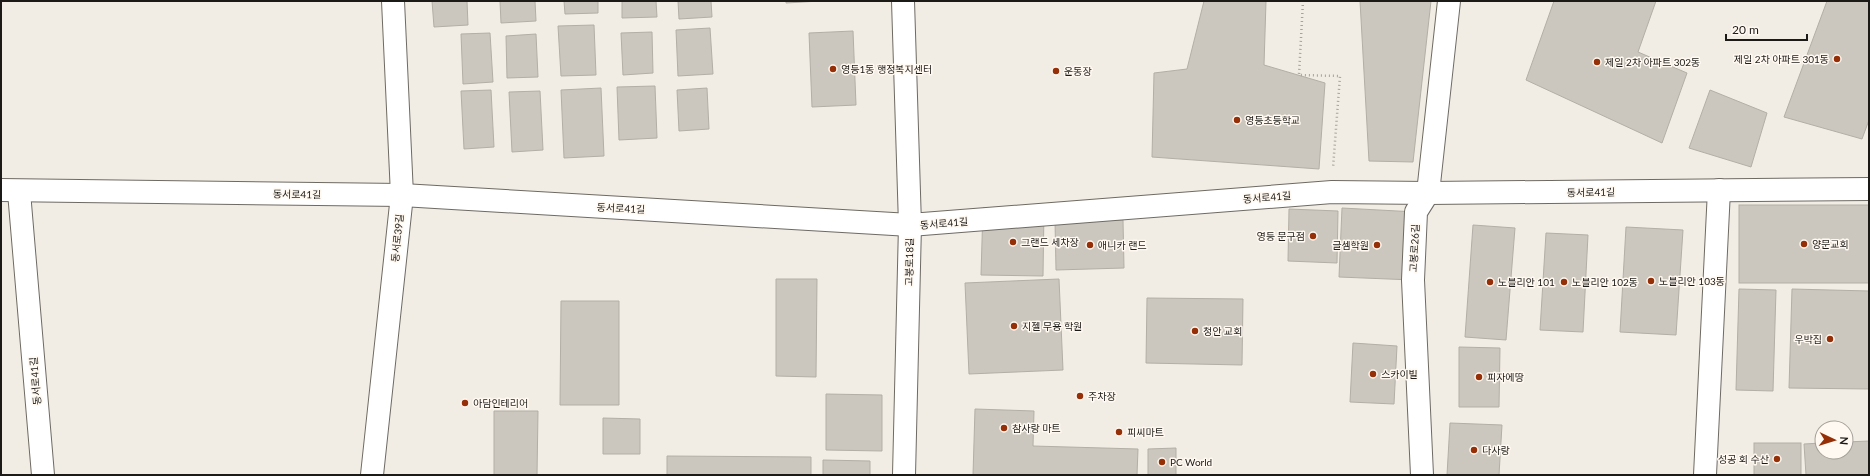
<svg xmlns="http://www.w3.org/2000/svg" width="1870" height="476" font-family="Lato,'Noto Sans KR',sans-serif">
	<rect width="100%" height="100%" fill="#f1ece4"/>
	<g fill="#cbc6be" stroke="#b3aea6">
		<polygon points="432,1 467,1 468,25 434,27"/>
		<polygon points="500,1 535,1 536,21 501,23"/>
		<polygon points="564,1 598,1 598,13 565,14"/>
		<polygon points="622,1 656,1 657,17 622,18"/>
		<polygon points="678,1 711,1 712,17 679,19"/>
		<polygon points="786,1 820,1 786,3"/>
		<polygon points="1204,1 1266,1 1264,65 1325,83 1319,169 1152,157 1154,73 1187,69"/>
		<polygon points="1360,1 1431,1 1413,162 1369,161"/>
		<polygon points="1554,1 1656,1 1638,52 1687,73 1662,143 1526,80"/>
		<polygon points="1827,1 1869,1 1869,120 1862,139 1784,117"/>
		<polygon points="594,25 596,75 561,76 558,26"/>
		<polygon points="710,28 713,74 678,76 676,30"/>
		<polygon points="853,31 856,105 812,107 809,33"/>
		<polygon points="652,32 653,73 623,75 621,33"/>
		<polygon points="490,33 493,82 463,84 461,34"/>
		<polygon points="536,34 538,77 507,78 506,36"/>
		<polygon points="655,86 657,138 619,140 617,87"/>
		<polygon points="601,88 604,156 564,158 561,90"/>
		<polygon points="707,88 709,129 679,131 677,90"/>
		<polygon points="491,90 494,147 464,149 461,91"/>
		<polygon points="1710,90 1767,113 1751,167 1689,148"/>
		<polygon points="540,91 543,150 512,152 509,92"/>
		<rect x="1739" y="205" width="130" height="78"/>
		<polygon points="983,208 1044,210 1043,276 981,275"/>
		<polygon points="1342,208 1416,212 1413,280 1339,277"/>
		<polygon points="1289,209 1338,211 1337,263 1288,261"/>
		<polygon points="1123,220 1124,268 1056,270 1055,221"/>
		<polygon points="1473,225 1515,228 1506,340 1465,337"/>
		<polygon points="1626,227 1683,230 1676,335 1620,332"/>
		<polygon points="1546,233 1588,235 1583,332 1540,330"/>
		<polygon points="776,279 817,279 816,377 776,376"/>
		<polygon points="1059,279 1063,370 969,374 965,283"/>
		<polygon points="1739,289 1776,290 1773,391 1736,390"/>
		<polygon points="1792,289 1869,291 1869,389 1789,388"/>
		<polygon points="1147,298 1243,299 1242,365 1146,363"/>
		<polygon points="561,301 619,301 619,405 560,405"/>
		<polygon points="1353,343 1397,346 1394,404 1350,402"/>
		<polygon points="1459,347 1500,348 1499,407 1459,407"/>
		<polygon points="826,394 882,395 882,451 826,450"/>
		<polygon points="975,409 1034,411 1033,446 1138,449 1137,475 973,475"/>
		<polygon points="494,411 538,411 537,475 494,475"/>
		<polygon points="603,418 640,419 640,454 603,454"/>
		<polygon points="1450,423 1502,425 1499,475 1447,475"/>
		<polygon points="1869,441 1869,475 1806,475 1804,444 1822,443 1822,452 1846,452 1846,442"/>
		<rect x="1754" y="443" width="47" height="32"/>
		<polygon points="1176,448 1176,475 1148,475 1148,449"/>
		<polygon points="667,456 811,457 811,475 667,475"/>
		<polygon points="823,460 870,461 870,475 823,475"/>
	</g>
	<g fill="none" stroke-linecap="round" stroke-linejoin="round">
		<defs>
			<g id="minor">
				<polyline points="903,1 910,225 904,475"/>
				<polyline points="1,190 402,195 910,225 1332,192 1428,193 1869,189"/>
				<polyline points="19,192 43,475"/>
				<polyline points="372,475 402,195 393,1"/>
				<polyline points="1422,475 1413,280 1416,212 1428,193 1449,1"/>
				<polyline points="1705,475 1719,190"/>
			</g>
		</defs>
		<use href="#minor" stroke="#6e6a63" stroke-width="24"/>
		<polyline stroke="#a6a29c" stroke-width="2.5" stroke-dasharray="1 3" stroke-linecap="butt" points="1303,1 1299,75 1340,76 1333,168"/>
		<use href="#minor" stroke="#fff" stroke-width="22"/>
	</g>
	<g fill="#952f08" stroke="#fff9f1" stroke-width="1.5">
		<circle cx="1837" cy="59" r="4"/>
		<circle cx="1597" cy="62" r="4"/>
		<circle cx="833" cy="69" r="4"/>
		<circle cx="1056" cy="71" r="4"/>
		<circle cx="1237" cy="120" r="4"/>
		<circle cx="1313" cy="236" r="4"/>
		<circle cx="1013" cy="242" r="4"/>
		<circle cx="1804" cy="244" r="4"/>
		<circle cx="1090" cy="245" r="4"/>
		<circle cx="1377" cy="245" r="4"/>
		<circle cx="1651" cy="281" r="4"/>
		<circle cx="1490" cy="282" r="4"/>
		<circle cx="1564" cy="282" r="4"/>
		<circle cx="1014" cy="326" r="4"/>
		<circle cx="1195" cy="331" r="4"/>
		<circle cx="1830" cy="339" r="4"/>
		<circle cx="1373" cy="374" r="4"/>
		<circle cx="1479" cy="377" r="4"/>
		<circle cx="1080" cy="396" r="4"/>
		<circle cx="465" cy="403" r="4"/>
		<circle cx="1004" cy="428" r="4"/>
		<circle cx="1119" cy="432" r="4"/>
		<circle cx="1474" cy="450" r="4"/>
		<circle cx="1777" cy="459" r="4"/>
		<circle cx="1162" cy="462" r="4"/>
	</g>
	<g text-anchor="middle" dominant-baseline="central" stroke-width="3" stroke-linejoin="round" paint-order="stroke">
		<g font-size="10" fill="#1c1a17" stroke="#fff9f1" text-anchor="start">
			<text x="1829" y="59" text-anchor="end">제일 2차 아파트 301동</text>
			<text x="1605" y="62">제일 2차 아파트 302동</text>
			<text x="841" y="69">영등1동 행정복지센터</text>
			<text x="1064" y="71">운동장</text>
			<text x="1245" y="120">영등초등학교</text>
			<text x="1305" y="236" text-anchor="end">영등 문구점</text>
			<text x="1021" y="242">그랜드 세차장</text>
			<text x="1812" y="244">양문교회</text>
			<text x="1098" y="245">애니카 랜드</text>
			<text x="1369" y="245" text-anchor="end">글셈학원</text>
			<text x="1659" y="281">노블리안 103동</text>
			<text x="1498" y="282">노블리안 101</text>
			<text x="1572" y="282">노블리안 102동</text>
			<text x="1022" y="326">지젤 무용 학원</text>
			<text x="1203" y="331">청안 교회</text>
			<text x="1822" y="339" text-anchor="end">우박집</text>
			<text x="1381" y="374">스카이빌</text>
			<text x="1487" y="377">피자에땅</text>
			<text x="1088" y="396">주차장</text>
			<text x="473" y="403">아담인테리어</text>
			<text x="1012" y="428">참사랑 마트</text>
			<text x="1127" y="432">피씨마트</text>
			<text x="1482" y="450">다사랑</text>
			<text x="1769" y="459" text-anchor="end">성공 회 수산</text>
			<text x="1170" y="462">PC World</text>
		</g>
		<g font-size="10" fill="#1c1a17" stroke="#fff9f1">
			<text transform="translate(1591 192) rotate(-1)">동서로41길</text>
			<text transform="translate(297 194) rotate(1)">동서로41길</text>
			<text transform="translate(1267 197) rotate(-5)">동서로41길</text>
			<text transform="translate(621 208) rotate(3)">동서로41길</text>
			<text transform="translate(944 223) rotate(-5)">동서로41길</text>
			<text transform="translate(397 238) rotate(-84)">동서로39길</text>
			<text transform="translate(1414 248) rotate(-87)">고봉로26길</text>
			<text transform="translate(909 262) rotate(-89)">고봉로18길</text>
			<text transform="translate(35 381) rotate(-95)">동서로41길</text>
		</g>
	</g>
	<rect width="1870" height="476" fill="none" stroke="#1c1a17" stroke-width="4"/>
	<g transform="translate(1834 440) rotate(94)"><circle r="19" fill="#fff9f1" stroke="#a4a09a"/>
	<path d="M0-3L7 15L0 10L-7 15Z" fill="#952f08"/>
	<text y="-6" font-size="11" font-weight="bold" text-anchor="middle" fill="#1c1a17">N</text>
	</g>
	<path d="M1726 34v6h81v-6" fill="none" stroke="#1c1a17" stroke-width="2"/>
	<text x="1732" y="34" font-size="12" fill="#1c1a17" stroke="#fff9f1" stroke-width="3" paint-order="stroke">20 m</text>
</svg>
